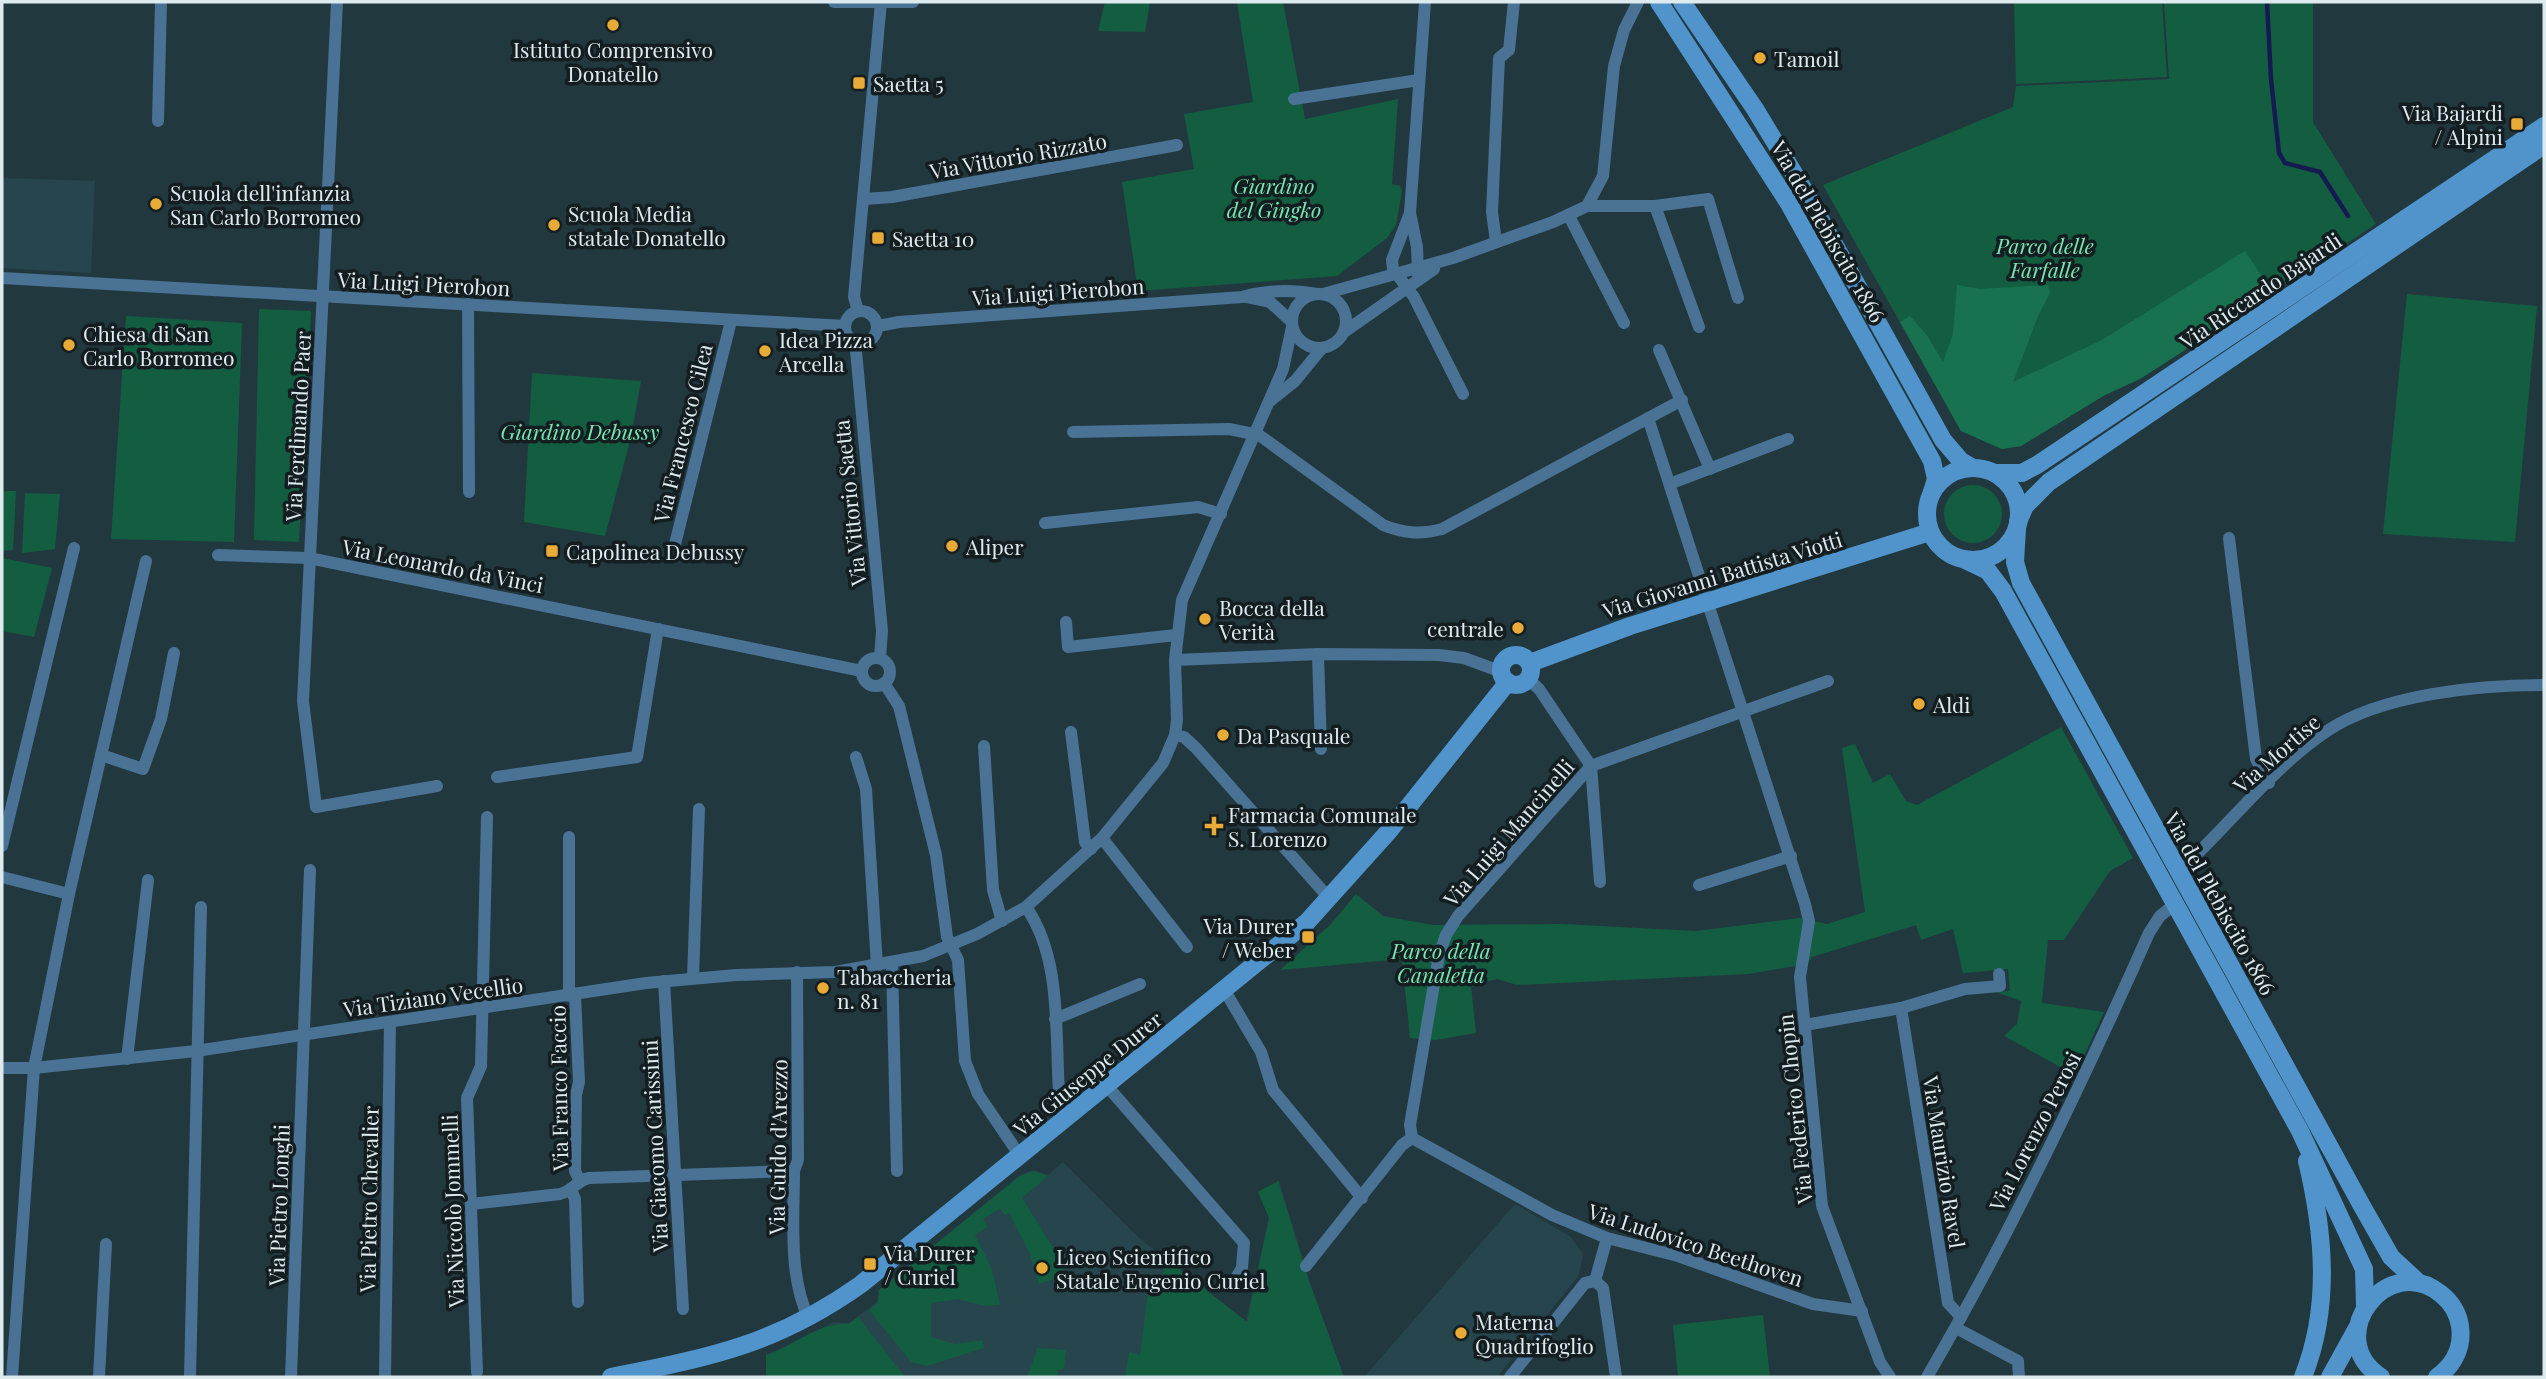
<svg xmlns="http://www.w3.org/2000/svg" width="2546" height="1379" font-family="'Playfair Display',serif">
	<rect width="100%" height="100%" fill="#22383f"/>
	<g fill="#26454d">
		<polygon points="2,178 95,181 91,273 2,268"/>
		<polygon points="1063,1162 1139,1238 1246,1321 1269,1218 1258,1192 1279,1181 1309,1280 1344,1377 766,1377 766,1355 804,1339 833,1322 849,1323 877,1302 879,1290 1020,1175 1033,1170 1048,1175"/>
		<polygon points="1515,1204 1571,1237 1583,1254 1579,1275 1497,1377 1364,1377"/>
	</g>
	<g fill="#135e41">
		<polygon points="1105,2 1150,2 1145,32 1098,31"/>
		<polygon points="1237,2 1283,2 1305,119 1398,99 1392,184 1400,186 1402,191 1396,225 1387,238 1337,276 1138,291 1122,182 1194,169 1184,114 1253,102"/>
		<polygon points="2014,2 2162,2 2167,77 2016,84"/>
		<polygon points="2164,2 2313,2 2313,122 2376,224 2140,379 2105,395 2021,446 2002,449 1961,431 1823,185 2013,107 2016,86 2169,79"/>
		<polygon points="2407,294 2537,306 2515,542 2383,534"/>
		<polygon points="259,309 311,311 299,542 254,540"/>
		<polygon points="126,316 242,323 234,542 111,539"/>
		<polygon points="532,373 641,381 631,437 605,536 524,522"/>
		<circle cx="1973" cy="514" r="29"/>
		<polygon points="2,491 16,491 13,550 2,551"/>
		<polygon points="25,493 60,494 55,549 22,553"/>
		<polygon points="2,558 52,568 34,637 2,631"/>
		<polygon points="2061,727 2133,858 2110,871 2064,940 2048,940 2042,1003 2104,1012 2075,1075 2004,1036 2017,1024 2021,1001 1996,992 2010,991 2008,969 1963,973 1953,929 1921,940 1916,925 1812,957 1807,964 1748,974 1517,985 1497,979 1471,986 1476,1033 1436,1040 1410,1038 1402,959 1280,970 1331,924 1356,894 1383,916 1433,925 1562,924 1696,931 1800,918 1827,924 1865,912 1842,748 1855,744 1873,783 1890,774 1906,801 1917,805"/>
		<polygon points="1034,1171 1048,1176 1022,1198 1066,1268 1052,1280 1039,1284 1030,1254 1009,1213 1005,1215 1000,1209 983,1219 988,1226 975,1235 992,1269 1000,1305 985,1306 958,1299 931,1303 931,1337 955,1344 983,1340 984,1348 927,1366 911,1362 869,1310 878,1303 879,1290 1020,1176"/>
		<polygon points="1278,1181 1309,1281 1344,1377 1125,1377 1129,1352 1140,1355 1148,1292 1153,1293 1157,1281 1170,1262 1247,1322 1269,1218 1258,1192"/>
		<polygon points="1763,1315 1770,1377 1678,1377 1673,1325"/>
		<path d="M858,1317L905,1377H766V1355C793,1346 821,1321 849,1324Z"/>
		<polygon points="1037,1348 1066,1350 1064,1369 1058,1370 1057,1377 1028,1377"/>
	</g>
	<polygon fill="#187250" points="2245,251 2273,293 2140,379 2105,395 2021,446 2002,449 1961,431 1900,322 1910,316 1926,334 1943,362 1953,334 1957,285 1980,289 2048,285 2050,293 2038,316 2013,382 2100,341"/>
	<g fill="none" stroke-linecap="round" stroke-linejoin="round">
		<polyline stroke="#151b51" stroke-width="4.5" points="2267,2 2271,79 2279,153 2285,163 2320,172 2348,216"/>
		<g stroke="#497295" stroke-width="12">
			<polyline points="337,2 303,701 316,807 437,786"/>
			<polyline points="834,2 913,2"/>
			<polyline points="1425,2 1410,213 1392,260 1393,269 1414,297 1463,394"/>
			<polyline points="1294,99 1419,80"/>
			<polyline points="158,121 161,2"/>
			<polyline points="865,199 892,197 1177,145"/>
			<polyline points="1587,206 1655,206 1708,199 1738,298"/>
			<polyline points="1655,206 1699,327"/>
			<polyline points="1410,213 1417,247 1418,275"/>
			<polyline points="1569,216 1624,323"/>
			<polyline points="1496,242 1492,212 1499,58 1509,50 1514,2"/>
			<polyline points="2,278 845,326"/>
			<circle cx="1319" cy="321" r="27"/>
			<polyline points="1323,294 1453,258 1553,222 1587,206 1603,176 1614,66 1624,30 1638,2"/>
			<polyline points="1246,297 1270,302 1292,322"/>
			<polyline points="468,304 469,492"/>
			<circle cx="861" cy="327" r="16"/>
			<polyline points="858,311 854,297 881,2"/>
			<path d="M878,326L899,322L1242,297C1267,290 1291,289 1317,294"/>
			<polyline points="1344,332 1434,269"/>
			<polyline points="858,344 856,351 882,631 880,658"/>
			<polyline points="1659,350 1710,469"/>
			<polyline points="1270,401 1295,381 1322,348"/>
			<polyline points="1648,418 1805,904 1809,921 1800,977 1822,1206 1880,1362 1890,1377"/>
			<path d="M1073,432L1229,429L1259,435L1383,525C1403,533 1420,535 1442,529L1682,400"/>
			<polyline points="1672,483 1788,439"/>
			<polyline points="1045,523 1198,507 1221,514"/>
			<polyline points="2229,538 2256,759 2269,783"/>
			<polyline points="218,555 309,558 862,671"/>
			<polyline points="672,556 731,321"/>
			<polyline points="1066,622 1068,647 1176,635"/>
			<polyline points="1318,654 1321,749"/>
			<circle cx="876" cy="672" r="14"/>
			<polyline points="1175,660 1318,654 1439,655 1464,658 1502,672"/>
			<polyline points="1528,679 1539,689 1591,766 1600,882"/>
			<polyline points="884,683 899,706 936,855 947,937 958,960 965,1061 978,1094 1020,1156"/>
			<polyline points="1071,732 1085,842 1091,849"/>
			<polyline points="1175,735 1184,737 1196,748 1329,898"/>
			<polyline points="984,746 993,890 1002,921"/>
			<polyline points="101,755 143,769 161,719 174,653"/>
			<polyline points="856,757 866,789 877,966"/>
			<polyline points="497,777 637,757 658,629"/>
			<polyline points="1102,838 1187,947"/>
			<polyline points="2,846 74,548"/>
			<path d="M2176,869L2191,860C2235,818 2276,765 2327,731C2382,694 2479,685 2544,685"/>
			<polyline points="2,877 69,894"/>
			<polyline points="1699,885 1791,856"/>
			<path d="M1026,907C1062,958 1055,1033 1059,1092L1063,1106L1071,1115"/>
			<polyline points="892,964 897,1171"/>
			<path d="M797,972L798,1160L794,1171C794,1218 788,1276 809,1319"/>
			<polyline points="693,978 699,809"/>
			<polyline points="664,981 683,1309"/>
			<polyline points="1225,991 1261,1052 1273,1090 1362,1198"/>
			<polyline points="575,995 579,1082 576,1095 575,1171 580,1181"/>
			<polyline points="569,996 569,837"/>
			<polyline points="1901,1008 1948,1303 1961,1317"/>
			<polyline points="1055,1019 1140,984"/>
			<polyline points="1805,1025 1901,1008 1965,989 2000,986 1999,974"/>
			<polyline points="127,1059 148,880"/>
			<polyline points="2,1068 34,1068 196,1051 646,983 736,975 835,972 923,956 977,934 1026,907 1102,838 1163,763 1175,735 1177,720 1175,660 1182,600 1283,369 1292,327"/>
			<polyline points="1107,1086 1244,1243 1242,1268 1231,1286"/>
			<polyline points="1412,1138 1410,1125 1439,955 1446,935 1458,916 1591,766 1828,681"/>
			<polyline points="1412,1138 1552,1215 1607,1238 1678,1256 1813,1304 1862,1311"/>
			<polyline points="571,1190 575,1199 578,1302"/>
			<path d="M471,1204L560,1194C573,1191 577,1180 589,1178L794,1171"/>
			<polyline points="1306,1266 1402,1145 1412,1138"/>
			<polyline points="1595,1281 1603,1288 1616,1377"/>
			<polyline points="1595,1281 1607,1238"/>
			<polyline points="1956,1328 2018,1361 2019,1377"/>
			<polyline points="477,1372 467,1098 481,1066 487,817"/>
			<polyline points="12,1377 34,1068 69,894 146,561"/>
			<polyline points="99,1377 106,1244"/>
			<polyline points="190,1377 201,907"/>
			<polyline points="291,1377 310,870"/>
			<polyline points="385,1377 390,1022"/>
			<polyline points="1510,1377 1585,1283 1595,1281"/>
			<path d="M1927,1377C2010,1235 2082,1084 2149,933L2160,916L2174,905"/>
		</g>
		<g stroke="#5094cb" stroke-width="18">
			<polyline points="1659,2 1788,202 1932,461 1936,479 1932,492"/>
			<polyline points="1682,2 1755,109 1804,190 1943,440 1961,461 1973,468"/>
			<circle cx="1973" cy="514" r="46"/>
			<polyline points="1994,473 2022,473 2037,465 2544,126"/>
			<polyline points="2018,522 2025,506 2049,482 2544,145"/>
			<polyline points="2017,529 2015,562 2021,583 2362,1206 2391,1257 2419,1283"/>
			<polyline points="1965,560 1988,571 2003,591 2300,1131 2364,1269 2365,1307"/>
			<circle cx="1516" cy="670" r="15"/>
			<polyline points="1530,663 1630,626 1930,532"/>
			<path d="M611,1377C711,1357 775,1345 860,1285L1307,922L1389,831L1508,682"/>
			<path d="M2303,1377C2331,1307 2324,1233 2307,1161"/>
			<polyline points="2330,1377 2357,1328"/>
			<path d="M2381,1377C2321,1338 2387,1250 2441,1294C2451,1302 2458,1313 2460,1326C2463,1347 2454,1365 2437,1377"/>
		</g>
	</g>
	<g fill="#e8ab37" stroke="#141e21" stroke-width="2.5">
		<circle cx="613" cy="25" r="7"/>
		<circle cx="1760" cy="58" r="7"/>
		<rect x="852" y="76" width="14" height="14" rx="3.5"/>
		<rect x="2510" y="117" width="14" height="14" rx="3.5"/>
		<circle cx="156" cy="204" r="7"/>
		<circle cx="554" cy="225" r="7"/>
		<rect x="871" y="231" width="14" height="14" rx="3.5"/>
		<circle cx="69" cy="345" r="7"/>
		<circle cx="765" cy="351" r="7"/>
		<circle cx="952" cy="546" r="7"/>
		<rect x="545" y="544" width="14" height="14" rx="3.5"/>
		<circle cx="1205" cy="619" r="7"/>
		<circle cx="1518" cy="628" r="7"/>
		<circle cx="1919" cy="704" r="7"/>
		<circle cx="1223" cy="735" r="7"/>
		<path d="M1210.5 815.5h7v7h7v7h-7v7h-7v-7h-7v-7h7z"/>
		<rect x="1301" y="930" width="14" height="14" rx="3.5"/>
		<circle cx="823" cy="988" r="7"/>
		<rect x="863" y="1257" width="14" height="14" rx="3.5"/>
		<circle cx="1042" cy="1268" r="7"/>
		<circle cx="1461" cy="1333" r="7"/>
	</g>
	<g text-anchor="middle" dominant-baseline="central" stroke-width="7" stroke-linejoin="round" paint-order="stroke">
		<g font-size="21" fill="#ddeaee" stroke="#141e21" text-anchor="start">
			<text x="613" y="49" text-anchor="middle">Istituto Comprensivo<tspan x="613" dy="24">Donatello</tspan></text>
			<text x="1774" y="58">Tamoil</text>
			<text x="873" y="83">Saetta 5</text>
			<text x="2503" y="112" text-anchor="end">Via Bajardi<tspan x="2503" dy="24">/ Alpini</tspan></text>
			<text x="170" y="192">Scuola dell'infanzia<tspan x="170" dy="24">San Carlo Borromeo</tspan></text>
			<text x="568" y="213">Scuola Media<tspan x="568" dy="24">statale Donatello</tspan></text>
			<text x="892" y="238">Saetta 10</text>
			<text x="83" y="333">Chiesa di San<tspan x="83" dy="24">Carlo Borromeo</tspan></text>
			<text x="779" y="339">Idea Pizza<tspan x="779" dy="24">Arcella</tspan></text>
			<text x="966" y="546">Aliper</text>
			<text x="566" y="551">Capolinea Debussy</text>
			<text x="1219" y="607">Bocca della<tspan x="1219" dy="24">Verità</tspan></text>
			<text x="1504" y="628" text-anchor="end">centrale</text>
			<text x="1933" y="704">Aldi</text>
			<text x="1237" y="735">Da Pasquale</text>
			<text x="1228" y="814">Farmacia Comunale<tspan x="1228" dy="24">S. Lorenzo</tspan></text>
			<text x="1294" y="925" text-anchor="end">Via Durer<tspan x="1294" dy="24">/ Weber</tspan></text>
			<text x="837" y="976">Tabaccheria<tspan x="837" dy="24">n. 81</tspan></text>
			<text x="884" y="1252">Via Durer<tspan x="884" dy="24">/ Curiel</tspan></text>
			<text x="1056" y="1256">Liceo Scientifico<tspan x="1056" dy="24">Statale Eugenio Curiel</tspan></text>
			<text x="1475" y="1321">Materna<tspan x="1475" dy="24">Quadrifoglio</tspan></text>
		</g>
		<g font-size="21" fill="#ddeaee" stroke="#141e21">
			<text transform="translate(1018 155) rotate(-10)">Via Vittorio Rizzato</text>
			<text transform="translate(1829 231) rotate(60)">Via del Plebiscito 1866</text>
			<text transform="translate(424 283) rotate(3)">Via Luigi Pierobon</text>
			<text transform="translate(2260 290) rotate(-34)">Via Riccardo Bajardi</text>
			<text transform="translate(1058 291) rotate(-4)">Via Luigi Pierobon</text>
			<text transform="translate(297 426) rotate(-87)">Via Ferdinando Paer</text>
			<text transform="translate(682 433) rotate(-76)">Via Francesco Cilea</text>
			<text transform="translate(849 503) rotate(-96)">Via Vittorio Saetta</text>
			<text transform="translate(443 565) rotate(11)">Via Leonardo da Vinci</text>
			<text transform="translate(1722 574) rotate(-17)">Via Giovanni Battista Viotti</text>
			<text transform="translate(2276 753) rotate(-41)">Via Mortise</text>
			<text transform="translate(1508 832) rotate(-49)">Via Luigi Mancinelli</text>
			<text transform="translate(2221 903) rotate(61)">Via del Plebiscito 1866</text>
			<text transform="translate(433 996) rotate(-8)">Via Tiziano Vecellio</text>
			<text transform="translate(1087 1073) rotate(-39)">Via Giuseppe Durer</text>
			<text transform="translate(558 1088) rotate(-91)">Via Franco Faccio</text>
			<text transform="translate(1794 1109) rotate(-96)">Via Federico Chopin</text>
			<text transform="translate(2034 1131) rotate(-63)">Via Lorenzo Perosi</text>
			<text transform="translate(654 1146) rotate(-93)">Via Giacomo Carissimi</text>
			<text transform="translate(777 1147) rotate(-89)">Via Guido d'Arezzo</text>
			<text transform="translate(1945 1162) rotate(81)">Via Maurizio Ravel</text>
			<text transform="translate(368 1199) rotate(-89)">Via Pietro Chevalier</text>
			<text transform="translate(278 1205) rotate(-88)">Via Pietro Longhi</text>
			<text transform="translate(452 1211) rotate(-92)">Via Niccolò Jommelli</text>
			<text transform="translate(1696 1244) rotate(18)">Via Ludovico Beethoven</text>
		</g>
		<g font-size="21" font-style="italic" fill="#76e8b4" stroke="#141e21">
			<text x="1274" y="185">Giardino<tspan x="1274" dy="24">del Gingko</tspan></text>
			<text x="2045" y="245">Parco delle<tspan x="2045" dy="24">Farfalle</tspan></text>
			<text x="580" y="431">Giardino Debussy</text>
			<text x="1441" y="950">Parco della<tspan x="1441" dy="24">Canaletta</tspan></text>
		</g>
	</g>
	<rect width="2546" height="1379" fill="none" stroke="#ddeaee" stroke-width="7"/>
</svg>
